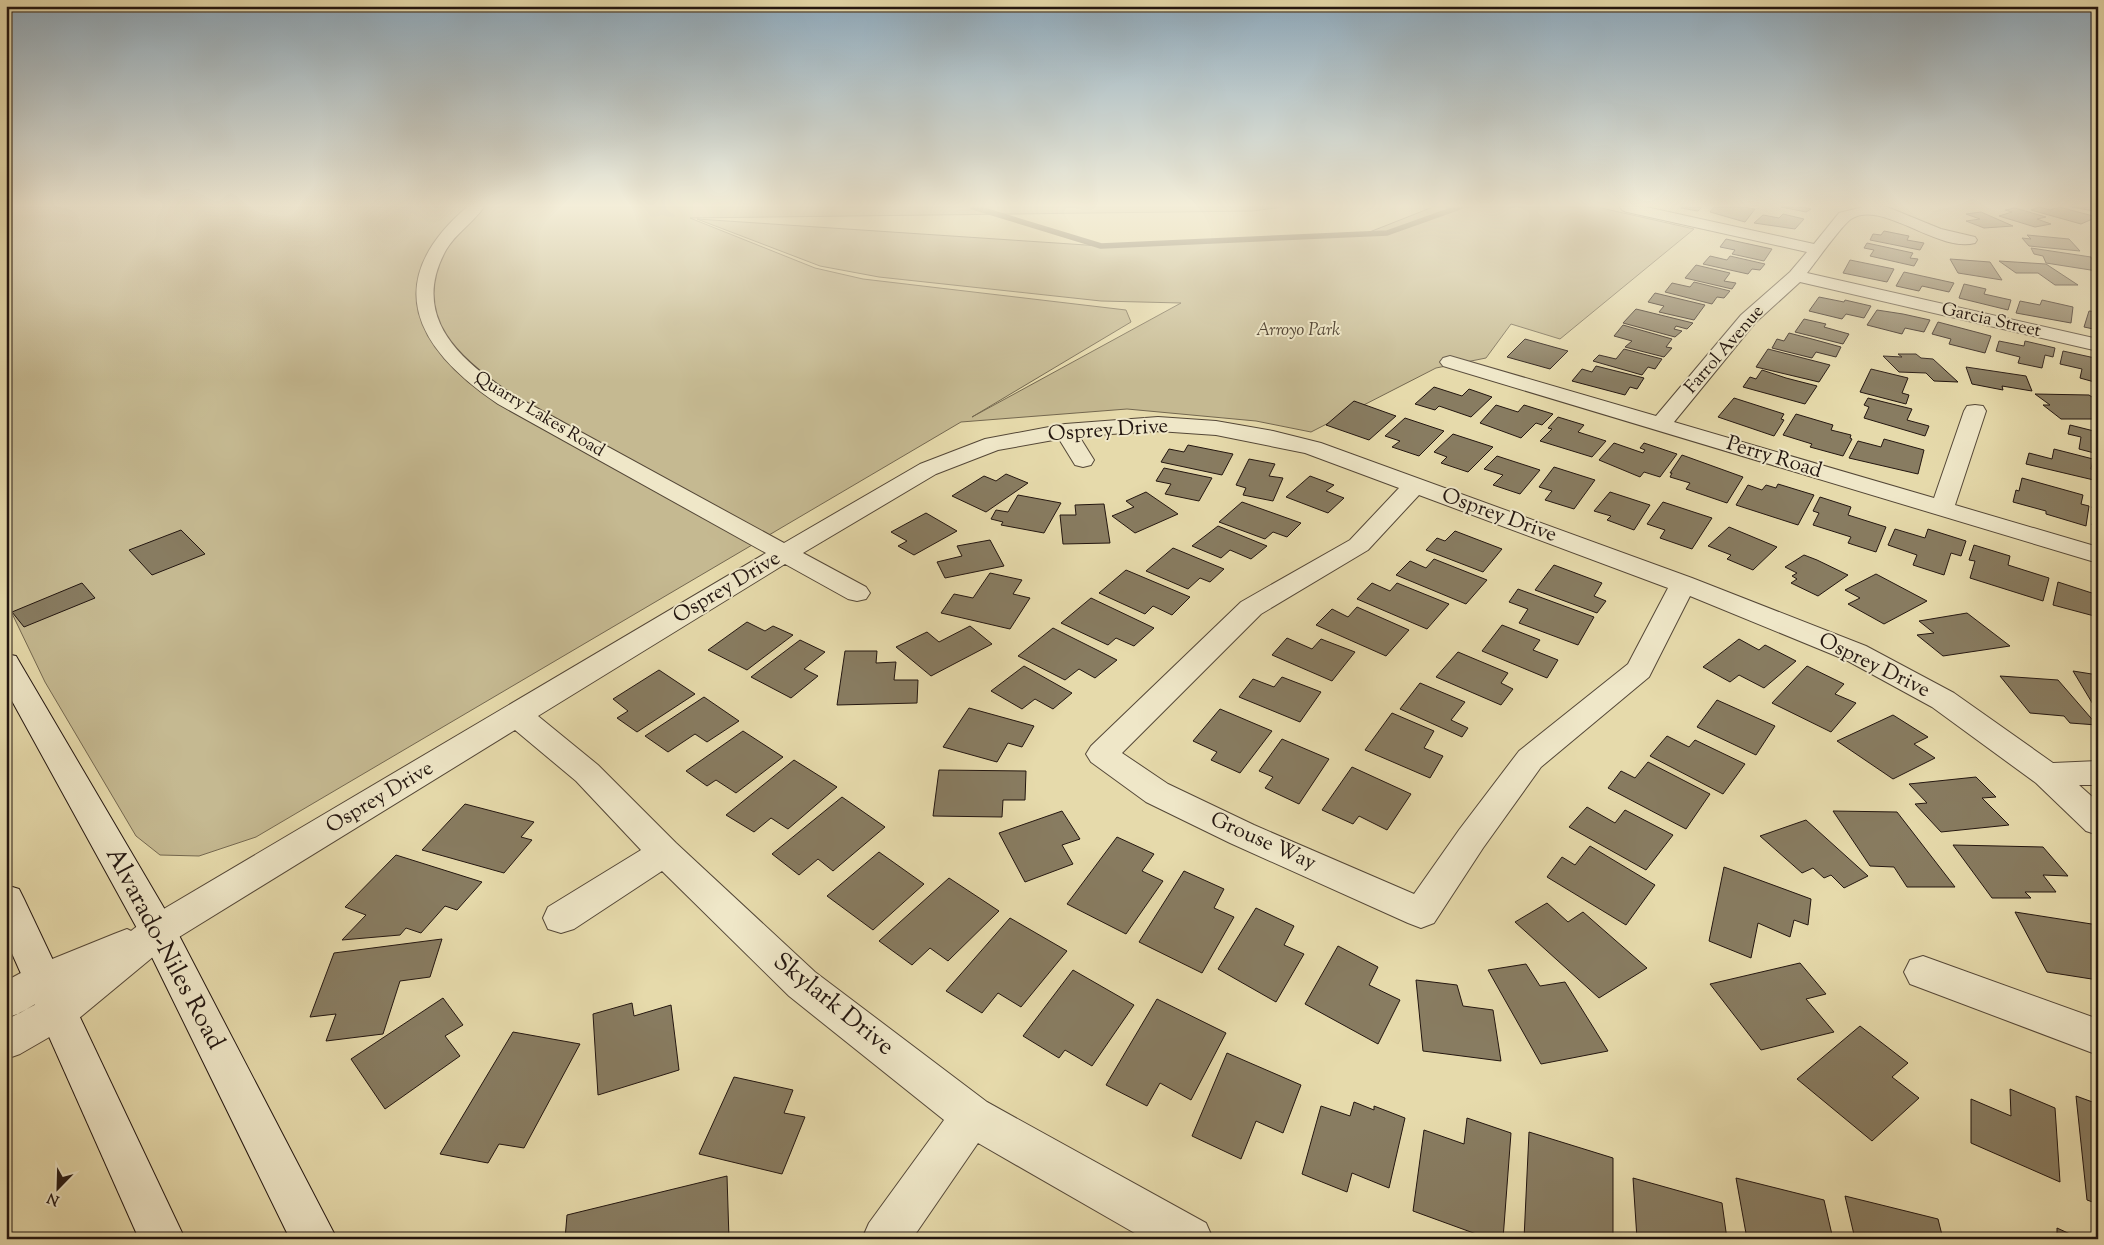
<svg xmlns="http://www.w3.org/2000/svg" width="2104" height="1245" font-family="'Sorts Mill Goudy',serif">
	<rect width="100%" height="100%" fill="#e6daab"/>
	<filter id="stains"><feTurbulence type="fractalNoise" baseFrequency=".004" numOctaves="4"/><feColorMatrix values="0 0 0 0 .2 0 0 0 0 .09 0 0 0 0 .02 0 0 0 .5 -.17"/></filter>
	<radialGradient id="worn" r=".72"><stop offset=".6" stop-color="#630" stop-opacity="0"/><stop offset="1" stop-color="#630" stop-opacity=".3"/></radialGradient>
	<polygon fill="#c5b991" stroke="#746850" points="6,207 1283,207 1253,211 690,218 815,268 863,279 1126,310 1131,322 972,417 1181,303 1101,301 879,277 820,266 697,219 1101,246 1367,233 1433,207 1597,207 1694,229 1560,339 1511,324 1486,358 1436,368 1311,432 1256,421 1127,409 961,422 256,837 199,856 160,855 136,836 45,682 6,601"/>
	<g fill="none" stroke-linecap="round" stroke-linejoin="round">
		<polyline stroke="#70634d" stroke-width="5.5" points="973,207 1101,246 1387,233 1460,207"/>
	</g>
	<g fill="#887c61" stroke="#231610">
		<polygon points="1682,207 1702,207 1698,211 1681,208"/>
		<polygon points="1714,207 1742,207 1755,209 1745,222 1710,212"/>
		<polygon points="1781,207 1803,207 1811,209 1806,212"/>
		<polygon points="2039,207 2050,210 2059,207 2097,217 2081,224 2031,210"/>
		<polygon points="2072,207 2097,207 2094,211"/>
		<polygon points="2015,208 2046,217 2037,219 2051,224 2035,227 1999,216 2012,212 2005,210"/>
		<polygon points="1981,212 2013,226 1984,228 1966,221 1980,219 1966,214"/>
		<polygon points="1783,214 1804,219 1795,229 1754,223 1763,215 1779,218"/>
		<polygon points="1884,231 1909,236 1907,240 1924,243 1920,250 1870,240 1873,234 1881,235"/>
		<polygon points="2027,235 2069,239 2080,251 2029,246 2022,238 2031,239"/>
		<polygon points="1726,239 1772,249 1764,261 1732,254 1735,250 1720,247"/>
		<polygon points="1867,243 1913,253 1910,258 1918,259 1914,266 1870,256 1874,250 1864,248"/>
		<polygon points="2031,248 2091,257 2097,271 2046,263 2043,256 2034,254"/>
		<polygon points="1710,256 1727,260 1730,256 1765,264 1760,270 1752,269 1748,274 1703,264"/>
		<polygon points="1950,259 1990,262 2002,280 1958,273"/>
		<polygon points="1850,260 1894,269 1887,282 1843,273"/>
		<polygon points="1999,261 2046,264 2078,285 2055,285 2038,273 2016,273"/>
		<polygon points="1696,265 1730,273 1724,281 1736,283 1732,289 1685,278"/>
		<polygon points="1904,272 1954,283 1949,292 1922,286 1919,291 1896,286"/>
		<polygon points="1694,282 1730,291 1724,298 1717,297 1712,304 1665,292 1672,283 1690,287"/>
		<polygon points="1964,284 1986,289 1984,294 2011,300 2008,310 1959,298"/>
		<polygon points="1655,293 1705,305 1694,320 1659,312 1664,306 1648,302"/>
		<polygon points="1819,297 1844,302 1845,300 1871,306 1864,318 1846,314 1842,319 1809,311"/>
		<polygon points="2042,300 2073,307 2071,323 2016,313 2020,301 2040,305"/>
		<polygon points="1636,309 1693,323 1687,329 1676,326 1674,329 1682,331 1675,337 1623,323"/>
		<polygon points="1877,310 1903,314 1930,320 1924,332 1905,328 1902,334 1867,325"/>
		<polygon points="2089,311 2098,312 2098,330 2084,327"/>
		<polygon points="1804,319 1826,324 1824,327 1849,334 1843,344 1795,332"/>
		<polygon points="1938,322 1991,336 1985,353 1949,344 1951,339 1932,334"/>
		<polygon points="1623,325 1672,339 1666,347 1672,348 1664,357 1625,347 1632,341 1614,336"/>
		<polygon points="1789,333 1812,339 1841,347 1836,357 1816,352 1812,358 1772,348 1777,339 1784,341"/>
		<polygon points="1525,339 1568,351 1550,369 1507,357"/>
		<polygon points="1999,341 2024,346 2025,341 2055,348 2053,357 2045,355 2042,368 2018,363 2020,357 1996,351"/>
		<polygon points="1624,349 1662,359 1655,369 1648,367 1642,375 1593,361 1599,355 1616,359"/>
		<polygon points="1768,349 1830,365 1819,382 1756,367"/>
		<polygon points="2063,351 2095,358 2094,360 2098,361 2098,383 2080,378 2082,369 2060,364"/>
		<polygon points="1898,354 1916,354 1921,358 1933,359 1958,382 1934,381 1926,373 1899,372 1883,356 1902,357"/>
		<polygon points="1596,366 1644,378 1637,389 1630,387 1625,395 1572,381 1582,369 1592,372"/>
		<polygon points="1966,367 2026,376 2032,391 2002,386 2003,390 1972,384"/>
		<polygon points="1871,369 1908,378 1902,393 1909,395 1906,404 1860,392"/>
		<polygon points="1762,370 1786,378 1817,386 1805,404 1743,387 1750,377 1756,379"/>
		<polygon points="1434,387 1462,396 1469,389 1492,397 1471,417 1439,406 1435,410 1415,404"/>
		<polygon points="2035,394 2089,395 2098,401 2098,419 2061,419 2043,405 2050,405"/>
		<polygon points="1734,398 1784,414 1781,419 1784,420 1774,436 1718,417"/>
		<polygon points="1868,398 1912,409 1907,420 1929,426 1925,436 1864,418 1869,407 1864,405"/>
		<polygon points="1354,401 1396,416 1369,440 1326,425"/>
		<polygon points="1496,405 1518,412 1524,405 1553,414 1542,425 1536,423 1521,438 1480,423"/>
		<polygon points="1796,414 1833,425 1831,430 1851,435 1850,438 1852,439 1843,456 1810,447 1812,444 1783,435"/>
		<polygon points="1558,417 1584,425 1578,432 1606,441 1592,457 1540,441 1552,429 1548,428"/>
		<polygon points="1405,418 1444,431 1419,456 1392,447 1400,441 1385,436"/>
		<polygon points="2070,425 2098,432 2098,454 2079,449 2081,437 2068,434"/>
		<polygon points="1453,434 1493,447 1468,472 1441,463 1447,457 1434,452"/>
		<polygon points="1884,439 1924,450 1918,474 1849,458 1858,441 1881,447"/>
		<polygon points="1614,443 1643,453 1645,450 1640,448 1644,443 1677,454 1660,477 1644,472 1640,477 1599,460"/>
		<polygon points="1188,445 1233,454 1222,475 1161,462 1169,449 1184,452"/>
		<polygon points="2054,449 2093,459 2091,469 2098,471 2098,481 2026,464 2029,453 2052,459"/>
		<polygon points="1682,455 1743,477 1727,503 1686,489 1690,483 1670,477 1672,473 1670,473"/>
		<polygon points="1497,456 1540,470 1520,494 1493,485 1503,475 1484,469"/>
		<polygon points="1249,459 1275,464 1269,476 1283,478 1273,501 1243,495 1246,488 1236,485"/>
		<polygon points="1554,467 1595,480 1574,509 1545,500 1552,491 1539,487"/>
		<polygon points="1164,468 1212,478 1199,501 1165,494 1171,484 1156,481"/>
		<polygon points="1006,474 1028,483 986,512 952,496 984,476 996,481"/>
		<polygon points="1310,476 1334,485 1326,491 1344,498 1328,513 1286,497"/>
		<polygon points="2022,478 2083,495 2081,504 2089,506 2086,526 2046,514 2046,511 2013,502 2016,490 2019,491"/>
		<polygon points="1778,484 1814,495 1798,525 1736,505 1748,485 1762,490 1766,485 1776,488"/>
		<polygon points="1146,492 1178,514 1135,533 1112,516 1134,507 1126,501"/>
		<polygon points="1610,492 1650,505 1634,530 1607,520 1611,516 1594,511"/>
		<polygon points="1018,495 1061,503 1044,533 1001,525 1003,522 991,519 996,510 1008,512"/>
		<polygon points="1820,497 1851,507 1848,515 1886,527 1876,552 1848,543 1851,537 1813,525 1819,513 1813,511"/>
		<polygon points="2094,499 2098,500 2098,526 2092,525 2096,509 2092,508"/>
		<polygon points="1242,502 1301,523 1287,537 1273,532 1265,539 1219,522"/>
		<polygon points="1663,502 1712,518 1692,549 1660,538 1665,530 1647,524"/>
		<polygon points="1104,504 1110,543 1063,544 1060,515 1076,515 1075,505"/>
		<polygon points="926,513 957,531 914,555 898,546 907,541 891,532"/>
		<polygon points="1218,526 1267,546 1251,559 1230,550 1221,558 1192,546"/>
		<polygon points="1729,527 1777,547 1753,570 1727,559 1731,555 1708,546"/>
		<polygon points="1895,529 1925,538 1928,529 1966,541 1961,556 1951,553 1944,575 1913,565 1917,555 1888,545"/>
		<polygon points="181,530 205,554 152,575 129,550"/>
		<polygon points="1455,531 1502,549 1483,572 1426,550 1437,538 1445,541"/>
		<polygon points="990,540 1004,566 945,578 937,562 962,556 957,546"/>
		<polygon points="1974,545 2010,556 2008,565 2049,578 2043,601 1970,578 1975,561 1969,560"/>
		<polygon points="1173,548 1224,569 1210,582 1200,578 1188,589 1146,571"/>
		<polygon points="1804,555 1817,560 1848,575 1818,596 1791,583 1797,579 1792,576 1797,573 1785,567"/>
		<polygon points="1434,559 1487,580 1466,604 1396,575 1410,561 1426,568"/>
		<polygon points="1554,565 1602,583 1594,596 1606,601 1597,613 1535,590"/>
		<polygon points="1126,570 1190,597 1172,615 1153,606 1145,614 1099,593"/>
		<polygon points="990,573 1022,580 1013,594 1030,598 1010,629 941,613 954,594 973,598"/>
		<polygon points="1876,574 1927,601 1884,624 1848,604 1860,598 1845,590"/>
		<polygon points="2058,582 2098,595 2098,617 2053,605"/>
		<polygon points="82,583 95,598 24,627 12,612"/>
		<polygon points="1372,583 1390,591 1397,583 1449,604 1427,629 1357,599"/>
		<polygon points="1518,589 1594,617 1578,645 1519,623 1528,609 1509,602"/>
		<polygon points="1091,598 1154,628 1134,646 1116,638 1108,645 1061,623"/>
		<polygon points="1357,607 1409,630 1386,656 1316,625 1332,609 1348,617"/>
		<polygon points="1967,613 2010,646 1943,656 1917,635 1934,633 1919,621"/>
		<polygon points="747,622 765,631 773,626 793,635 747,670 708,650"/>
		<polygon points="1502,625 1540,640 1533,650 1558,660 1547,678 1482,651"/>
		<polygon points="970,626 992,644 931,676 896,647 927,632 939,642"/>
		<polygon points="1053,628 1117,660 1095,678 1079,669 1065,680 1018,656"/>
		<polygon points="1287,638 1312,649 1321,639 1355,652 1332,681 1272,655"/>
		<polygon points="1739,639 1759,650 1765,645 1796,661 1764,688 1739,675 1730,682 1703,667"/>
		<polygon points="800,640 825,652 804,669 818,676 791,698 751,677"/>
		<polygon points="845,651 877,651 876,663 896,662 894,680 918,680 917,703 837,705"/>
		<polygon points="1458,652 1508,673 1501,683 1513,689 1501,705 1436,677"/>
		<polygon points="1024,666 1072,693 1053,709 1035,699 1022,709 991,691"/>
		<polygon points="1807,666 1844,684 1835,694 1856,703 1831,732 1772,703"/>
		<polygon points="659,670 695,694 637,732 617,718 628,711 613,699"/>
		<polygon points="2073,671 2098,675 2098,711 2097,711"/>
		<polygon points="2000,676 2058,680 2097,725 2070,723 2064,716 2030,713"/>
		<polygon points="1282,677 1321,692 1300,722 1239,697 1253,679 1274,687"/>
		<polygon points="1420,683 1465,702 1451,720 1468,728 1462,737 1400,709"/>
		<polygon points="704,697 739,721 707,742 695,734 668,752 645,736"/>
		<polygon points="1717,700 1775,726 1756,755 1697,727"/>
		<polygon points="969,708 1034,726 1022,747 1008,743 997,762 943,747"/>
		<polygon points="1220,709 1272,731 1240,773 1211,760 1217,752 1193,741"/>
		<polygon points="1392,713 1434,731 1424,748 1443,756 1430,778 1365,750"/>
		<polygon points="1893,715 1928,737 1914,744 1935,758 1893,779 1837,741"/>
		<polygon points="743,731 783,757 736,793 716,780 707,786 686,771"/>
		<polygon points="1667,736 1689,747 1695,740 1745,764 1723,794 1650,756"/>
		<polygon points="1282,739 1329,759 1299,804 1265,788 1273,777 1259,771"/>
		<polygon points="794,760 837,787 788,829 771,818 754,832 726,815"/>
		<polygon points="1648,762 1710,794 1686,829 1608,788 1621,771 1635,778"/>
		<polygon points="1352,767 1411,794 1387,830 1359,816 1353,824 1322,810"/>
		<polygon points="939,770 1026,771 1025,800 1003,800 1002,817 933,816"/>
		<polygon points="1976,777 1996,797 1982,798 2009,825 1941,832 1915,804 1927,803 1909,784"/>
		<polygon points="842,797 885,827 833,871 818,859 799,875 772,854"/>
		<polygon points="465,804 534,822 521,837 532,840 504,873 422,850"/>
		<polygon points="1587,807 1615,823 1625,810 1673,835 1646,870 1569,827"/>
		<polygon points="1062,811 1080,839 1062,845 1073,864 1025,882 999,833"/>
		<polygon points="1833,811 1897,812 1955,887 1907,887 1894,867 1870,866"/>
		<polygon points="1806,820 1868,876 1844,888 1831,875 1824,878 1813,868 1802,873 1760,836"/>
		<polygon points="1117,837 1154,854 1142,871 1163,881 1126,934 1067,904"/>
		<polygon points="1953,845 2043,847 2068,876 2043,875 2056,892 2025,892 2031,898 1992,898"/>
		<polygon points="1590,846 1655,885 1626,925 1547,877 1562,857 1575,865"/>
		<polygon points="879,852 924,884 873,930 827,896"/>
		<polygon points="396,855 482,882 457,910 445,906 421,933 406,928 400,935 342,940 366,915 345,907"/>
		<polygon points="1724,867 1811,899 1808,925 1794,920 1790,937 1758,923 1751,958 1709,941"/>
		<polygon points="1184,871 1224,889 1214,908 1234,917 1202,973 1139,942"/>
		<polygon points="949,878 999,911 948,961 930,948 912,965 879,941"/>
		<polygon points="1547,903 1568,922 1583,912 1647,968 1599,998 1515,922"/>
		<polygon points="1256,908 1294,926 1284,945 1304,954 1276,1002 1218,969"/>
		<polygon points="2015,912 2098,925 2098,955 2093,954 2098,963 2098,980 2047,972"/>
		<polygon points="1010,918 1067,951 1021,1007 998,993 982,1013 946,991"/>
		<polygon points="442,939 430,977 400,981 383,1034 326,1041 336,1014 310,1017 334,953"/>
		<polygon points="1338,946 1378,967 1369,985 1400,1000 1378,1044 1305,1004"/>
		<polygon points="1800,963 1826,994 1806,999 1834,1032 1761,1050 1710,984"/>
		<polygon points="1526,964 1540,986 1565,982 1608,1051 1541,1064 1488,970"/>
		<polygon points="1073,970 1134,1005 1092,1066 1065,1050 1059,1058 1023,1036"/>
		<polygon points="1416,980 1457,985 1463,1006 1493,1010 1501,1061 1423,1051"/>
		<polygon points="443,998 463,1025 445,1036 460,1056 385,1109 351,1059"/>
		<polygon points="1157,999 1226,1033 1191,1100 1160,1083 1147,1106 1106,1085"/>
		<polygon points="632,1003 634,1016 671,1005 679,1070 598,1095 593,1014"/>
		<polygon points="1860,1026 1908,1063 1892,1077 1919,1098 1872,1141 1797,1079"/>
		<polygon points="513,1032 580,1044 524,1148 499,1144 488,1163 440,1154"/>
		<polygon points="1227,1053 1301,1085 1283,1133 1256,1121 1241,1159 1192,1136"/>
		<polygon points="734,1077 793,1090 784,1113 805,1117 782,1174 699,1154"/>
		<polygon points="2010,1089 2055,1108 2060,1182 1971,1143 1971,1099 2011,1116"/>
		<polygon points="2076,1096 2098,1104 2098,1204 2087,1200"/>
		<polygon points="1354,1102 1374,1110 1374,1106 1405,1118 1389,1188 1352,1173 1347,1192 1302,1174 1321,1106 1350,1116"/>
		<polygon points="1467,1118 1511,1133 1503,1239 1490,1239 1413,1211 1424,1130 1464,1144"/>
		<polygon points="1529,1132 1613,1158 1613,1239 1596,1239 1586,1235 1586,1239 1524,1239"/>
		<polygon points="727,1176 729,1239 565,1239 567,1215"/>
		<polygon points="1633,1178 1722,1203 1727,1239 1637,1239"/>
		<polygon points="1736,1178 1824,1200 1833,1239 1747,1239"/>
		<polygon points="1845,1196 1938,1219 1943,1239 1855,1239"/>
		<polygon points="2057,1228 2081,1239 2057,1239"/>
	</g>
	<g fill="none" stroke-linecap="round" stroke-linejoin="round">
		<defs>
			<g id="minor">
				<path d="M467,207H484C473,223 456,233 446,250C409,317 461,361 513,395L784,543L920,464L985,439L1065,424L1158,417L1216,421L1273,431L1321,443L1692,578L1866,646L1954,693L2053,763L2098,761V785H2079L2098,802V835L2086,831L2036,783L1932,707L1846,660L1690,596L1649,677L1541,767L1483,848L1434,923L1421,928L1408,923L1230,843L1146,802L1091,762L1086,754L1091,746L1241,602L1350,540L1399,488L1305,453L1216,435L1158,431L1079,436L1094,460L1091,465L1083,467L1075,465L1059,439L998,450L936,474L803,553L866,587L870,593L866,599L857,601L848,599L785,564L538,716L598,765L676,843L815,972L987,1102L1206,1223L1213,1239H1145L978,1143L912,1239H862L869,1223L944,1120L789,996L662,871L574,929L561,933L548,929L543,918L548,907L641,850L576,781L515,730L171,942L72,1024L20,1054L6,1059V1020L44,1000L49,996L20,1013L6,1018V981L30,968L114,934L127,929L131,931L145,920L766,553L498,404C415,348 380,282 467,207ZM1419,495L1668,588L1628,664L1519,751L1459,830L1414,894L1254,825L1168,784L1122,753L1261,614L1368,550Z"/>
				<path d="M1620,207H1646L1814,244L1839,213L1863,207H1887L1941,229L1975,237L1977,240L1975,243C1937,253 1882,199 1851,219C1842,225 1815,263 1807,273L2098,339V351L1800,282L1755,323L1674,422L1934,498L1964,411L1967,406L1975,405L1983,406L1986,411L1955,505L2098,547V563L1443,366L1440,362L1443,358L1450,356L1656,416L1741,315L1790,272L1807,252L1627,212L1622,210Z"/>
				<polygon points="1923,956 2098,1019 2098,1055 1910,984 1904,972 1910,960"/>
			</g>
			<g id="secondary">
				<polygon points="6,654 16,656 20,663 171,920 337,1239 290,1239 144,941 6,690"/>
				<polygon points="6,885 19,889 24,899 185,1239 139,1239 6,940"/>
			</g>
		</defs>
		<use href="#minor" stroke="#544737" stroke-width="2"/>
		<use href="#secondary" stroke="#231610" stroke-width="2"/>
		<use href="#minor" fill="#efe7c8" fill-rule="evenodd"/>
		<use href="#secondary" fill="#efe7c8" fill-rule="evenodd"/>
	</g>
	<linearGradient id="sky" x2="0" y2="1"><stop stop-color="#8da8ba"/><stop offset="0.54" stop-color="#f4eed9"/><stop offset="1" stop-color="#f4eed9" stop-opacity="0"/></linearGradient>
	<rect width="2104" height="381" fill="url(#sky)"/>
	<g text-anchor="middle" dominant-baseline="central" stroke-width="4" stroke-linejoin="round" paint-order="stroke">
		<g font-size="18" fill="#231610" stroke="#efe7c8">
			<text transform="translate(1991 321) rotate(13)">Garcia Street</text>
			<text transform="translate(1725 350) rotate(-49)">Farrol Avenue</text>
			<text transform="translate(539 415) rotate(31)">Quarry Lakes Road</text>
		</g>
		<g font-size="18" font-style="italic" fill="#544737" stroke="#efe7c8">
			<text x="1298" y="331">Arroyo Park</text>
		</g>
		<g font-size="21" fill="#231610" stroke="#efe7c8">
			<text transform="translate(1108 431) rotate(-4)">Osprey Drive</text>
			<text transform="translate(1774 458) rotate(17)">Perry Road</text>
			<text transform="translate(1499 516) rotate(20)">Osprey Drive</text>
			<text transform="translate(727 588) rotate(-31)">Osprey Drive</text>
			<text transform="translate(1874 666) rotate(26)">Osprey Drive</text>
			<text transform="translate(380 798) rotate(-31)">Osprey Drive</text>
			<text transform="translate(1263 842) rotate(24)">Grouse Way</text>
		</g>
		<g font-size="25" fill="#231610" stroke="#efe7c8">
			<text transform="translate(164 949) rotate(62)">Alvarado-Niles Road</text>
			<text transform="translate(833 1005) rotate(39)">Skylark Drive</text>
		</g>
	</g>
	<rect width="2104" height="1245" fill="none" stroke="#e6daab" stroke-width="25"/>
	<rect x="8" y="8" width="2089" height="1230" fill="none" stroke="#231610" stroke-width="2.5"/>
	<rect x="12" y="12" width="2079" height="1220" fill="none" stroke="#231610"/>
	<g transform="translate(58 1188) rotate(203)" stroke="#efe7c8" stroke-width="4" paint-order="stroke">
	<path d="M0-4L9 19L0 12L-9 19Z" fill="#231610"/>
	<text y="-8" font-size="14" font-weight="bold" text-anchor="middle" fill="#231610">N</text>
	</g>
	<rect width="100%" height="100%" filter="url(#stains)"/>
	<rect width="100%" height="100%" fill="url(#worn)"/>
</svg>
